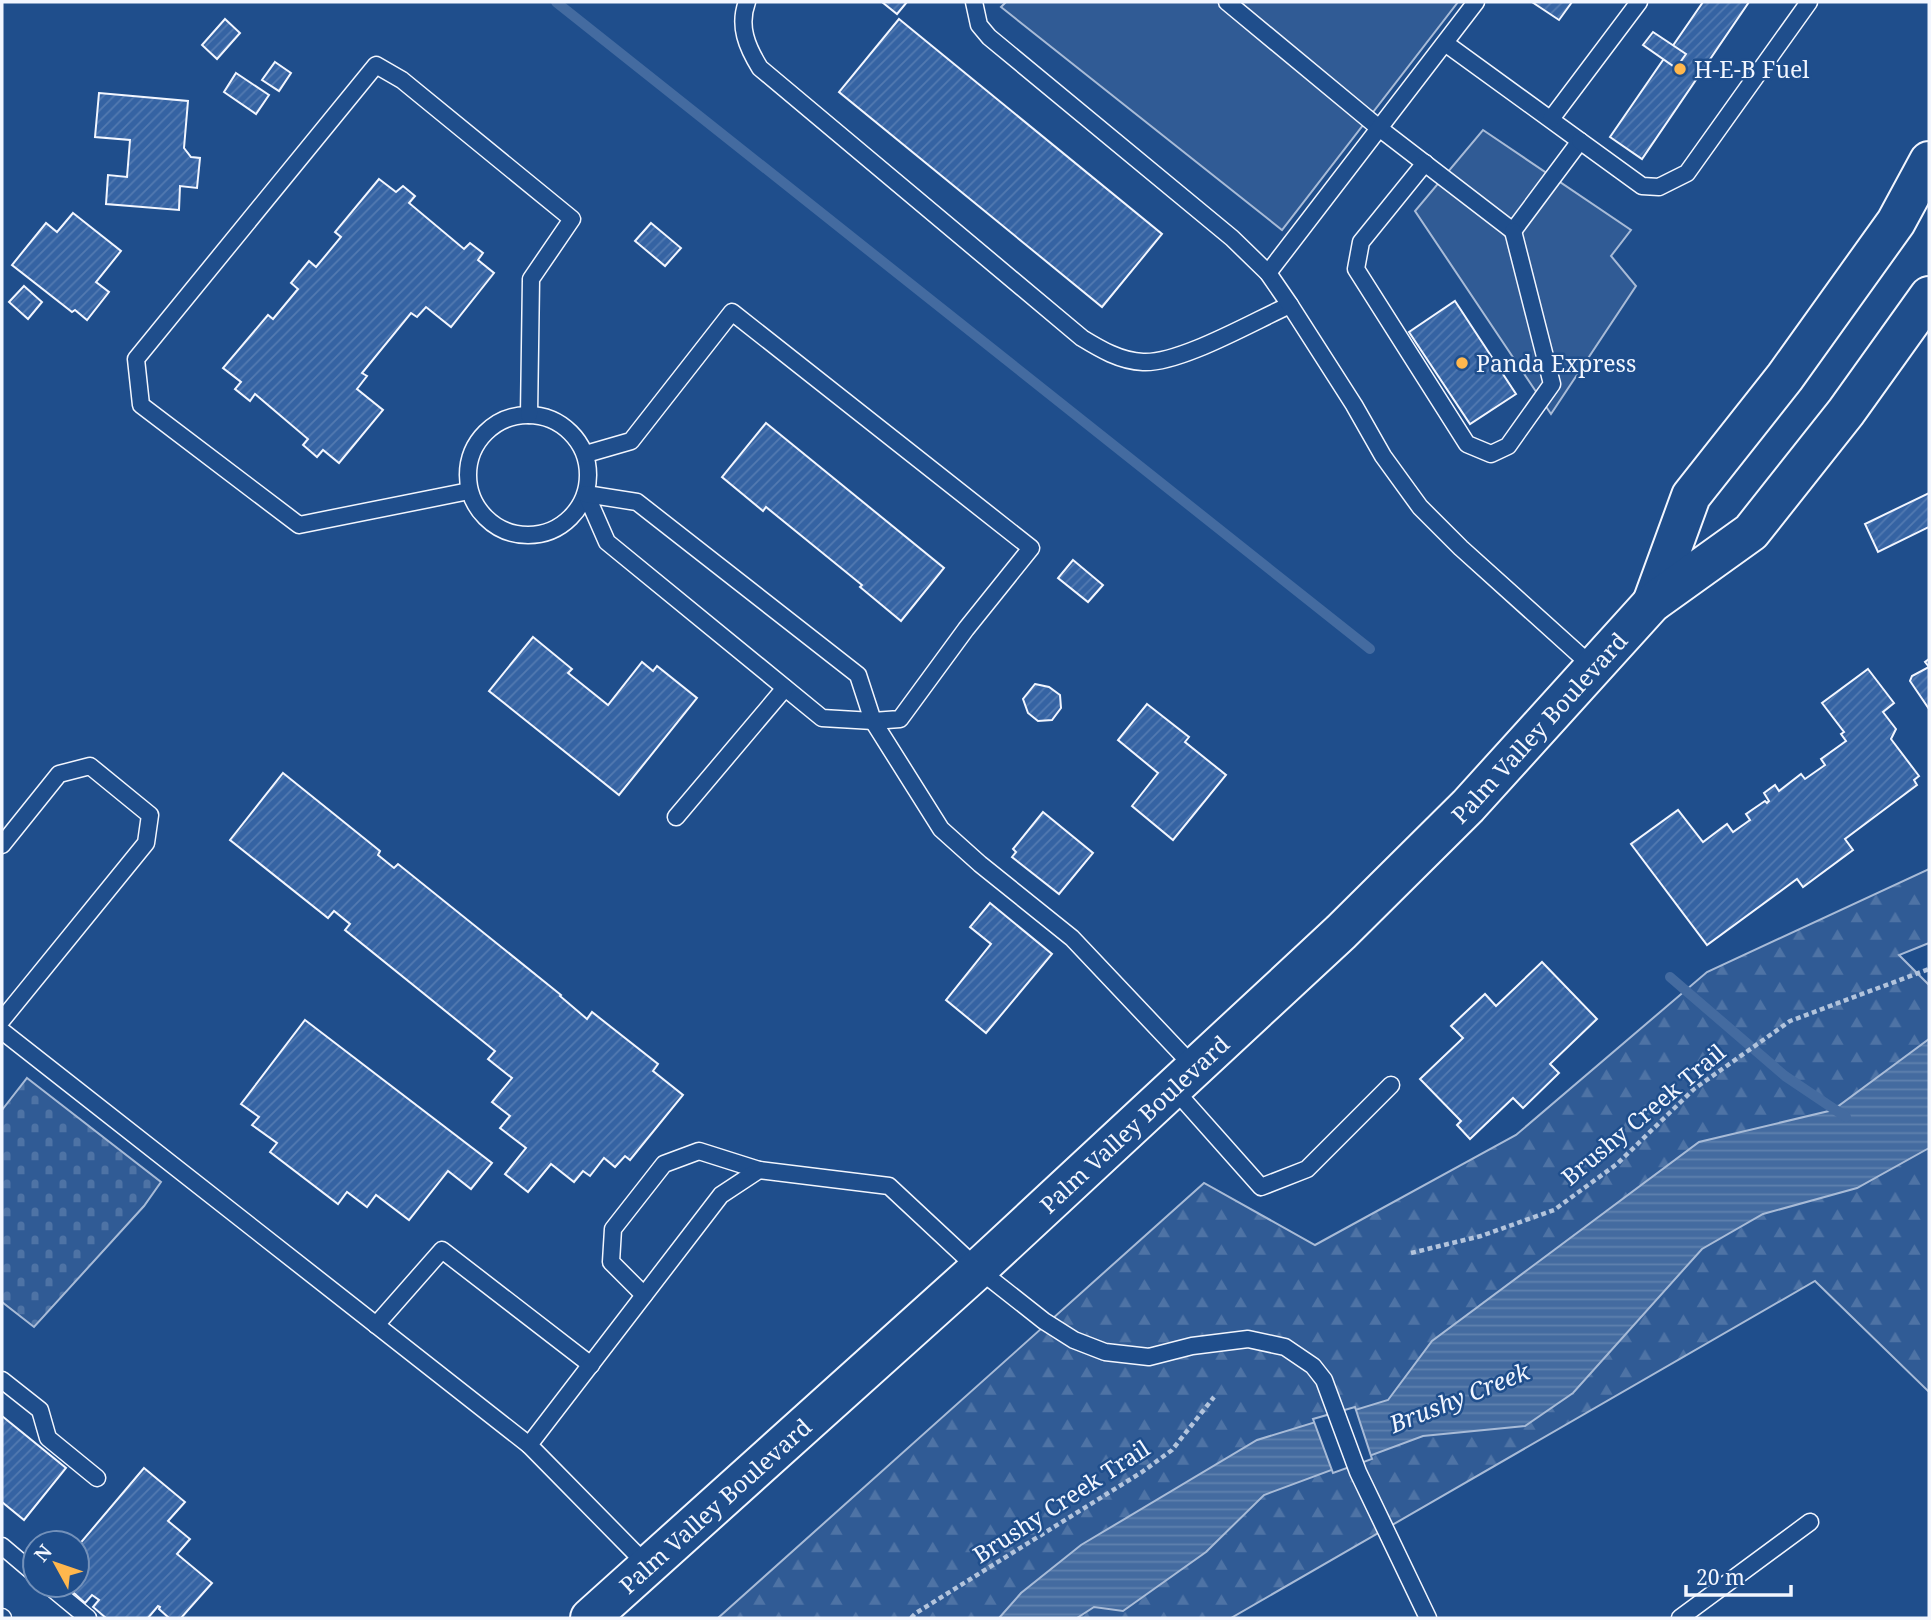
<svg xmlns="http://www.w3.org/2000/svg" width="1931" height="1620" font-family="'Noto Serif',serif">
	<defs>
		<pattern id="forest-firs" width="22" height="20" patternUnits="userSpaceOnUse" patternTransform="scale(1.75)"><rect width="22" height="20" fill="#305b95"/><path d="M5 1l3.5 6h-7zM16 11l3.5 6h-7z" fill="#4e73a5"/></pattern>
		<pattern id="cemetery-stones" width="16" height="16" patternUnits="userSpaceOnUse" patternTransform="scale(1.75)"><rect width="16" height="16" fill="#305b95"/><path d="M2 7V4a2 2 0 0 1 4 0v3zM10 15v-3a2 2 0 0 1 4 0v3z" fill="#4e73a5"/></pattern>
		<pattern id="water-rules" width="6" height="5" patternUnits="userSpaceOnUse" patternTransform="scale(1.75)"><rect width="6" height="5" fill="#446ba0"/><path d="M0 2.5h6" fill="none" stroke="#5f81ae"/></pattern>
		<pattern id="building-hatch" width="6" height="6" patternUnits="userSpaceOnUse" patternTransform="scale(1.75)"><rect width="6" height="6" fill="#3563a3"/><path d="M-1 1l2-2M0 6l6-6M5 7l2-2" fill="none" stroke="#537ab1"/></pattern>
	</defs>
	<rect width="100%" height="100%" fill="#1f4e8c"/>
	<polygon fill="url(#forest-firs)" stroke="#a8bbd7" stroke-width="2" points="1929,869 1929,943 1899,955 1929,985 1929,1392 1815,1281 1231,1618 718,1618 1204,1183 1315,1245 1516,1135 1707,972"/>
	<polygon fill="url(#cemetery-stones)" stroke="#a8bbd7" stroke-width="2" points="27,1078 161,1182 144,1206 34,1327 2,1302 2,1110"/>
	<g fill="#305b95" stroke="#a8bbd7" stroke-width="2">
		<polygon points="1006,2 1458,2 1282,230 1001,7"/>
		<polygon points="1483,130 1631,230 1611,256 1636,286 1551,414 1415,211"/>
	</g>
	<polygon fill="url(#water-rules)" stroke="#a8bbd7" stroke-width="2" points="1929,1039 1929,1148 1857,1188 1763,1214 1702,1249 1573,1393 1525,1426 1423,1436 1264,1495 1206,1552 1123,1611 1094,1607 1077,1618 999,1618 1021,1593 1081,1545 1257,1440 1388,1400 1432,1341 1699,1142 1833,1110"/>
	<polygon fill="#1f4e8c" stroke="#a8bbd7" stroke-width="2" points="1355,1407 1372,1459 1333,1473 1313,1419"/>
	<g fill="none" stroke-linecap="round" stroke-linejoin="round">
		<g stroke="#446ba0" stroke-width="10">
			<polyline points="556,2 1370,649"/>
			<polyline points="1670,977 1785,1076 1846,1117"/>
		</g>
	</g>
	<g fill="url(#building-hatch)" stroke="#f2f6ff" stroke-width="2">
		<polygon points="882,2 907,2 897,14"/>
		<polygon points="1532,2 1572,2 1559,20"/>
		<polygon points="1703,2 1749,2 1642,159 1610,137"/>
		<polygon points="225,19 240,33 217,59 202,45"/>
		<polygon points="899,19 1162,234 1102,307 839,92"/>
		<polygon points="1653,32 1686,54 1676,68 1643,45"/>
		<polygon points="275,62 291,73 279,91 262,80"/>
		<polygon points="236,73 269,95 256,114 224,92"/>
		<polygon points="99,93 188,101 184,148 191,157 200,158 197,188 180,186 179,210 106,204 108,175 127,177 130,140 95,137"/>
		<polygon points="379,179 396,192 403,186 415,196 409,203 464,249 470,243 483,253 478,260 494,273 451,327 426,307 417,317 411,313 362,373 367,376 357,389 383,410 339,463 323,450 317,457 303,445 308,439 255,394 250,401 235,389 241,382 223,368 268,315 273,319 298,289 291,283 309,261 316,267 341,237 335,232"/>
		<polygon points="73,213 121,251 96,282 109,292 87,320 75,310 72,312 12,265 46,223 57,232"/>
		<polygon points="651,223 681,248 665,266 635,241"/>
		<polygon points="24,286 42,302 28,319 9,302"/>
		<polygon points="1455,301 1516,394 1470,424 1409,332"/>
		<polygon points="766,423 944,568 901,621 860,587 862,585 766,507 763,511 722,477"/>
		<polygon points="1929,493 1929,527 1878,552 1865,524"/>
		<polygon points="1073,560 1103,585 1088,602 1058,578"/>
		<polygon points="533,637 572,669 568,673 608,705 642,662 653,671 657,666 697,698 619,795 489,691"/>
		<polygon points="1929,659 1929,709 1910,681 1912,676 1929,667 1925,662"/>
		<polygon points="1868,669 1894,703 1883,712 1896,729 1891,739 1919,776 1914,780 1917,785 1845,839 1853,850 1803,887 1797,879 1707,945 1631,844 1678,810 1703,842 1727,824 1733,832 1750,820 1746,814 1765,801 1767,803 1769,801 1764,793 1775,785 1779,791 1801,774 1805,779 1825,765 1821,759 1846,741 1841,734 1844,732 1822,703"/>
		<polygon points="1035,684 1049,687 1060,695 1061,708 1052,720 1038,721 1028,713 1023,699"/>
		<polygon points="1147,704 1189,737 1185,742 1226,775 1173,840 1132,806 1158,773 1118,740"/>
		<polygon points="283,773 380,851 378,855 394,868 398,864 561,995 560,996 587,1019 592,1012 658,1064 653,1071 683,1095 630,1160 625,1156 615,1167 604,1158 590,1176 583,1171 574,1182 551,1164 528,1192 505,1174 526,1148 500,1128 510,1116 492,1102 512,1078 488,1059 495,1051 345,930 350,924 334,911 328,918 230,840"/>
		<polygon points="1043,812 1093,853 1059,894 1012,857 1016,852 1013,849"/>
		<polygon points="990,903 1052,954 986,1033 946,1000 991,944 970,927"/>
		<polygon points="1542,962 1597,1019 1550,1064 1559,1073 1523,1108 1513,1098 1470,1139 1457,1125 1461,1121 1420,1079 1463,1038 1451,1026 1485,994 1496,1006"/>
		<polygon points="305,1020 492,1163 471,1189 448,1171 409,1220 376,1195 367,1207 347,1192 338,1204 270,1152 277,1143 252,1125 259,1117 241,1104"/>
		<polygon points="2,1416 66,1468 24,1520 2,1502"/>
		<polygon points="144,1468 185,1502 168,1521 190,1539 177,1554 212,1583 181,1618 169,1618 159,1609 160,1607 158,1606 148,1618 106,1618 93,1607 99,1600 92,1595 85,1603 65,1585 77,1585 77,1547"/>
	</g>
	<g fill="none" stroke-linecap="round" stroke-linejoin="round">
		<defs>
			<g id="service">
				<path d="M747,2C738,26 747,47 760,68L1082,338C1100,349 1120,361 1143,362C1180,364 1254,321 1290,305"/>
				<polyline points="974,2 979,25 989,37 1232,238 1268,273 1290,305 1354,405 1383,456 1420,507 1461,548 1593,667"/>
				<polyline points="1227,2 1379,128 1513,231 1580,141 1445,43"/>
				<polyline points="1551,119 1639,2"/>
				<polyline points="1580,141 1642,186 1659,187 1687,173 1809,2"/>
				<polyline points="1425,163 1361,242 1356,269 1467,444 1491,454 1508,446 1552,384 1513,231"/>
				<polyline points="1268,273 1476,2"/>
				<circle cx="528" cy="475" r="60"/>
				<polyline points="586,454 631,441 732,312 1031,548 966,629 900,719 873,721 822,718 607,542 586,494"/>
				<polyline points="469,491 299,525 141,405 136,359 376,65 402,80 572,219 531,279 529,415"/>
				<polyline points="586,494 637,502 858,675 873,721 941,829 980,864 1072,938 1195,1068"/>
				<polyline points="676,817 785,688"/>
				<polyline points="2,845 59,774 90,766 150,815 146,843 2,1020"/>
				<polyline points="2,1031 529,1445"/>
				<polyline points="1173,1088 1261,1187 1307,1169 1391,1085"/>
				<polyline points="644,1295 611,1262 613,1229 664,1164 699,1151 759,1170"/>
				<polyline points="376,1325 442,1250 591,1365"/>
				<polyline points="2,1380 40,1410 48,1438 97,1478"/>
				<polyline points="2,1546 35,1574"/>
				<polyline points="648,1566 529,1445 721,1195 759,1170 889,1186 978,1269 1044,1321 1074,1340 1105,1352 1149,1357 1192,1346 1248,1339 1285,1347 1313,1366 1324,1380 1358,1472 1428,1618"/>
				<polyline points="48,1585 88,1618"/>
				<polyline points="2,1617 3,1618"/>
				<polyline points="1680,1618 1810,1522"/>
			</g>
			<g id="trunk">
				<polyline points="1652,603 1691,496 1785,377 1896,222 1929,161"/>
				<path id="s1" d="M590,1618L978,1269L1341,932L1468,806L1652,603L1751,532L1846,412L1929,296"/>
			</g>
		</defs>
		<use href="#service" stroke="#f2f6ff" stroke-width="19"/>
		<use href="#trunk" stroke="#f2f6ff" stroke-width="42"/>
		<g stroke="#b3c4dc" stroke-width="4.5" stroke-dasharray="5 3.5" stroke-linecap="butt">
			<polyline points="1411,1253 1481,1236 1554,1210 1617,1164 1694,1089 1790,1021 1929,969"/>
			<polyline points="911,1618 916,1613 1142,1472 1172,1450 1214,1397"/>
		</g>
		<use href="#service" stroke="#1f4e8c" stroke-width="16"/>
		<use href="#trunk" stroke="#1f4e8c" stroke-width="38"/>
	</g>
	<g fill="#ffb74d" stroke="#1f4e8c" stroke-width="2.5">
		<circle cx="1680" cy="69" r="7"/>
		<circle cx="1462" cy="363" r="7"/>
	</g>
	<g text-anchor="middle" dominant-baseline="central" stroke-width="5" stroke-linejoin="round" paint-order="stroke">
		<g font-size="23" fill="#f2f6ff" stroke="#1f4e8c" text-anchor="start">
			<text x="1694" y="69">H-E-B Fuel</text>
			<text x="1476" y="363">Panda Express</text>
		</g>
		<g font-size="23" fill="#f2f6ff" stroke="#1f4e8c">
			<text stroke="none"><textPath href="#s1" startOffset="1302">Palm Valley Boulevard</textPath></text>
			<text transform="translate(1643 1114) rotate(-40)">Brushy Creek Trail</text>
			<text stroke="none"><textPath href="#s1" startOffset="735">Palm Valley Boulevard</textPath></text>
			<text transform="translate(1061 1501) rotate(-33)">Brushy Creek Trail</text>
			<text stroke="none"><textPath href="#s1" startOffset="168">Palm Valley Boulevard</textPath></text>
		</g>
		<g font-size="24" font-style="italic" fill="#f2f6ff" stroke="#1f4e8c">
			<text transform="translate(1459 1397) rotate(-22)">Brushy Creek</text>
		</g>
	</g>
	<rect width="1931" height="1620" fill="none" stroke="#f2f6ff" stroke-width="7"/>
	<g transform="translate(56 1564) rotate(310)"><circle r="33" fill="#1f4e8c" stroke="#7391ba" stroke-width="2"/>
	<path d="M0-5L12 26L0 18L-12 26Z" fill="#ffb74d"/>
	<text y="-10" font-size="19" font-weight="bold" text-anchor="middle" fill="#f2f6ff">N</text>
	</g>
	<path d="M1686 1585v10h105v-10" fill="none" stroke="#f2f6ff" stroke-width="3.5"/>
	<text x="1696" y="1585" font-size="21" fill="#f2f6ff" stroke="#1f4e8c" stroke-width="5" paint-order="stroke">20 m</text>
</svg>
